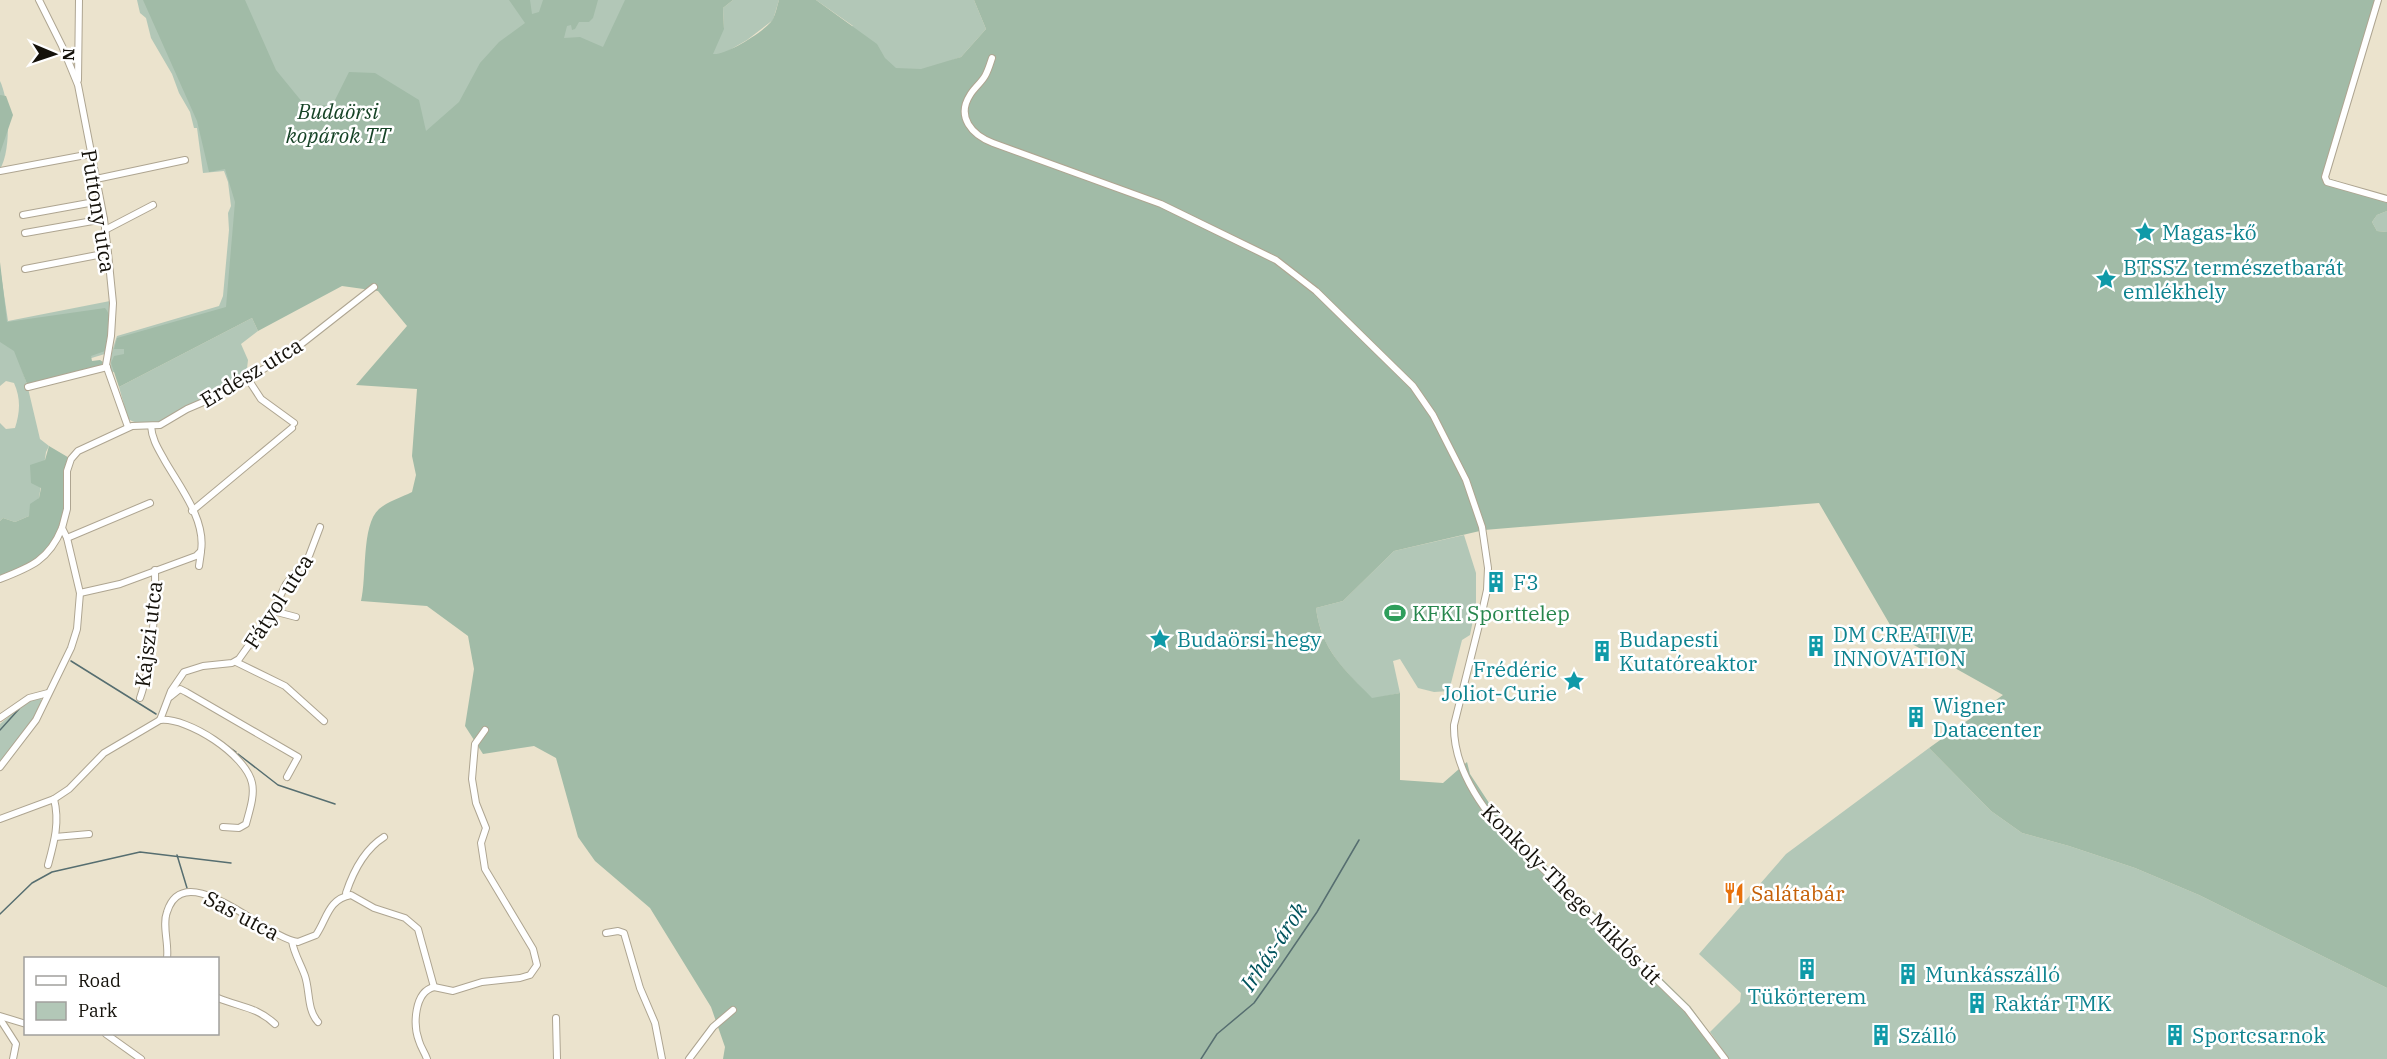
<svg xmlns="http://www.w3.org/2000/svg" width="2387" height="1059" font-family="'IBM Plex Serif',serif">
	<rect width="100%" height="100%" fill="#ebe3cd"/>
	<g fill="#b2c7b7">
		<path d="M137,0H700L724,29L723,8L733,0H779L773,20L747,40L721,55H717L724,87L853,26L816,0H974L986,29L961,57L133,359L112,373C108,361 113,348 117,336L219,306L223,296L229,230L228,213L231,206L228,182L224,171L203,173L197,128H194L190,112L179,93L172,74L151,38L146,18L140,13Z"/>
		<path d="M0,81C9,99 12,149 0,169Z"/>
		<polygon points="2387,211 2387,232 2377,231 2372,222 2377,215"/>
		<path d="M0,268L8,321L110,301L112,335L108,353L85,360L21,367L27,384L40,439L49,446L46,452L39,498L29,516L15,522L3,518L0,521V423L6,429L15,428C20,412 21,399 14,383L6,381L0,386Z"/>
		<path d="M252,318L258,331L241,344L248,360L246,377L163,421C153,425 138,425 128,419L119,387Z"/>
		<path d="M1464,535L1476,573V605L1470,635L1462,640L1449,691L1434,692L1418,688L1400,659L1393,661L1400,693L1372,699C1345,670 1321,650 1316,608L1343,601L1394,551Z"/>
		<polygon points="37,697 42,700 33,719 0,764 0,724 30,699"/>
		<polygon points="1929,748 1991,811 2022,833 2069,846 2135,868 2199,895 2387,988 2387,1059 1729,1059 1710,1032 1740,1002 1741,993 1699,954 1786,854"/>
	</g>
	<g fill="#a1bba7">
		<path d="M143,0H245L276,70L303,103L332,106L349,72L375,73L419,100L426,131L459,102L480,63L499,42L525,23L509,0H530L532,14L539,12L543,0H598L593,18L589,22H579L575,29L572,30L571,25L567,26L564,38L580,37L603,47L625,0H733L723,8L724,29L713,54C725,56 767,30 773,19C776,13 777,6 779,0H816L877,44L885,58L896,68L921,69L961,57L986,29L974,0H2379L2327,178L2387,197V211L2377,215L2372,222L2377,231L2387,232V988L2199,895L2135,868L2069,846L2022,833L1991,811L1929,748L2003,695L1896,635L1819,503L1484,530L1394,551L1343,601L1316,608C1321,650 1345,670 1372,698L1400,693V780L1443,783L1467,762L1470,774L1493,809L1545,864L1690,1006L1729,1059H723L725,1047L711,1007L650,908L595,861L578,837L556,758L534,746L483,754L465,726L474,669L468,636L427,606L361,601C367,578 361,525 379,509C387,502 402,497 412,492L416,475L412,456L417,389L356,385L407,326L378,291L342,286L258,331L252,318L119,387L111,363L114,356L124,354V349H114L117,338L226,307L235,202L225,169L209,172L197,121Z"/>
		<polygon points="0,95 6,96 13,115 0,153"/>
		<path d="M0,262L7,322L105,308C115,320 109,337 105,351L91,356L92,361L100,360L103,362L101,366L27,384L14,351L0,342Z"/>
		<polygon points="49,446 71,459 66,514 46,554 0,579 0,521 3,518 15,522 29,516 30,504 39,498 41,488 31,483 30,465 45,460"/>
	</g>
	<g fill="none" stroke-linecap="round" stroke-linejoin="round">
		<g stroke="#566e70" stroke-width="1.5">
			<polyline points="71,661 156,714"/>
			<polyline points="0,730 19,709"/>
			<polyline points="215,737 236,752"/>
			<polyline points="238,754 278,785 335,804"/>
			<polyline points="177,855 187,888"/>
			<polyline points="0,914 32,883 52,872 140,852 231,863"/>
			<polyline points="1201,1059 1217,1034 1254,1003 1281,965 1317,912 1359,840"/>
		</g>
		<defs>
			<g id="minor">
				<polyline points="39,0 62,46 78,85 104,219 108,253 113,303 111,336 106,365 128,427"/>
				<polyline points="2378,0 2325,177 2327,182 2387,199"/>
				<path d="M992,58C990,64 988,71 985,76C981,83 974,88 970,95C956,117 972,135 993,143L1161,204L1276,260L1316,291L1413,386L1433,415L1466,480L1482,527L1488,568L1487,590L1480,621L1454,725C1453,761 1474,796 1496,823L1687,1009L1725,1059"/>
				<polyline points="78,80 79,0"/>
				<polyline points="0,171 91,154"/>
				<polyline points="96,179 185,160"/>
				<polyline points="23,215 100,201"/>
				<polyline points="105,230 153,205"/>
				<polyline points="25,233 104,219"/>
				<polyline points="25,269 108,253"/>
				<polyline points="248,379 261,399 294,423"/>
				<polyline points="28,387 107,367"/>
				<polyline points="192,511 292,428"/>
				<polyline points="67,538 150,503"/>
				<polyline points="199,566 201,552"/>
				<path d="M0,579C31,567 49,560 62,528"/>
				<path d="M80,593L120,584L196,556L201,551C206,520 180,487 165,461C159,450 152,440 151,426"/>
				<polyline points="273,611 296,617"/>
				<polyline points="236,662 285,686 324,721"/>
				<polyline points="170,697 180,689 186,692 298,757 287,777"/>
				<path d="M140,698C152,664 156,607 155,570"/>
				<polyline points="0,718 29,698 48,693"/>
				<path d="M160,720C188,717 246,755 252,783C255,796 249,812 246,824L239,828L223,827"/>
				<polyline points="0,767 36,720 71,648 77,629 80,593 67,538 62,528 67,509 67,471 71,459 78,451 132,426 160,425 187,409 215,397 286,356 374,287"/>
				<polyline points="0,819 54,799 69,789 104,753 160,720 171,691 184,672 203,666 232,663 239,659 273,611 286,584 309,556 320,527"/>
				<polyline points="55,837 89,834"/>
				<path d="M48,865C54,843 60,822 54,799"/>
				<path d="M348,895L346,893C353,872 365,849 384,837"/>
				<polyline points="606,933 618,931 624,933 640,988 655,1023 662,1059"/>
				<path d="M292,941C294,954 301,964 305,976C310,991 307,1010 318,1022"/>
				<path d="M167,958C169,944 162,925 167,912C185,855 265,938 298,942L316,935C327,919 328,899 351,895L374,908L405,918L418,929L434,987"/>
				<polyline points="434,987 453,991 482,982 520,978 530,975 537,965 533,949 485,869 481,843 486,828 476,803 472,779 475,744 485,730"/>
				<path d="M218,998C240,1007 257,1007 275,1024"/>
				<polyline points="0,1016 26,1024"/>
				<polyline points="556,1018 557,1059"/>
				<polyline points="0,1019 16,1044 13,1059"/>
				<polyline points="106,1034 141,1059"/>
				<path d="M427,1059C425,1053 421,1048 419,1041C413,1025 414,992 434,987"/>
				<polyline points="689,1059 713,1027 733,1010"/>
			</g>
		</defs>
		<use href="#minor" stroke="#aea591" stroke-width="8"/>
		<use href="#minor" stroke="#fff" stroke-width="6"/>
	</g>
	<defs>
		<symbol id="sight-bare" viewBox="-9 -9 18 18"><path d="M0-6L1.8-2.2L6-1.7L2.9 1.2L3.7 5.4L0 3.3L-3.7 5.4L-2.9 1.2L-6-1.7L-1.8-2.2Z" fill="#0f9aa8" stroke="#fff" stroke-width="2.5" paint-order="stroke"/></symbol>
		<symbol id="building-bare" viewBox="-9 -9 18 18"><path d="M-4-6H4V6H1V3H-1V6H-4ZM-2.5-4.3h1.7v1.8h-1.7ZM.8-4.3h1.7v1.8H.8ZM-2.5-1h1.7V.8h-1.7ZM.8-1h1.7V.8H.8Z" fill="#0f9aa8" stroke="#fff" stroke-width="2.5" paint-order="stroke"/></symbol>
		<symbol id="stadium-bare" viewBox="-9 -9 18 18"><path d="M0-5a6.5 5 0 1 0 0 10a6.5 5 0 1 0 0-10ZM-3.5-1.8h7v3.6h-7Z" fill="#2e9e5b" stroke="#fff" stroke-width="2.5" paint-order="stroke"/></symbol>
		<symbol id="restaurant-bare" viewBox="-9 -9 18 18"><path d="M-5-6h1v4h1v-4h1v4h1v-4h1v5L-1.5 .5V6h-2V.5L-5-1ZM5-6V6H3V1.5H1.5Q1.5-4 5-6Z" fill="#e8710a" stroke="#fff" stroke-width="2.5" paint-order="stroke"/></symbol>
	</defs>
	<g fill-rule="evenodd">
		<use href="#sight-bare" x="2130" y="217" width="30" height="30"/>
		<use href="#sight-bare" x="2091" y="264" width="30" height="30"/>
		<use href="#building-bare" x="1481" y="567" width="30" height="30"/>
		<use href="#stadium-bare" x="1380" y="598" width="30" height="30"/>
		<use href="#sight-bare" x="1145" y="624" width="30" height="30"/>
		<use href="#building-bare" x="1801" y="631" width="30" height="30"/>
		<use href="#building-bare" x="1587" y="636" width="30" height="30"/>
		<use href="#sight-bare" x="1559" y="666" width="30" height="30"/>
		<use href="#building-bare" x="1901" y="702" width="30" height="30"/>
		<use href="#restaurant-bare" x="1719" y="878" width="30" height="30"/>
		<use href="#building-bare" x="1792" y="954" width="30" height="30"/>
		<use href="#building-bare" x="1893" y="959" width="30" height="30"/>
		<use href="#building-bare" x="1962" y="988" width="30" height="30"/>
		<use href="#building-bare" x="1866" y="1020" width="30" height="30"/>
		<use href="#building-bare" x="2160" y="1020" width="30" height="30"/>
	</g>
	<g text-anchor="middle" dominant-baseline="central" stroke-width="5" stroke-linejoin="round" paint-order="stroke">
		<g font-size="21" font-style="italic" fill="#164326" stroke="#fff">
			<text x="338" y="111">Budaörsi<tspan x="338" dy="24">kopárok TT</tspan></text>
		</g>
		<g font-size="21" fill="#14110a" stroke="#fff">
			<text transform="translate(99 211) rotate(81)">Puttony utca</text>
			<text transform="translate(251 372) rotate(-31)">Erdész utca</text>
			<text transform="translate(278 601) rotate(-57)">Fátyol utca</text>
			<text transform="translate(148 634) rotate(-83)">Kajszi utca</text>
			<text transform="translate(1572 894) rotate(45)">Konkoly-Thege Miklós út</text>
			<text transform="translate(242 915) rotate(28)">Sas utca</text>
		</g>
		<g font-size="21" fill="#0d838f" stroke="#fff" text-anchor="start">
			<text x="2162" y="232">Magas-kő</text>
			<text x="2123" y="267">BTSSZ természetbarát<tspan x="2123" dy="24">emlékhely</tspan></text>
			<text x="1513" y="582">F3</text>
			<text x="1833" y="634">DM CREATIVE<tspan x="1833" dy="24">INNOVATION</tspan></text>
			<text x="1177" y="639">Budaörsi-hegy</text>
			<text x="1619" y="639">Budapesti<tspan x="1619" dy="24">Kutatóreaktor</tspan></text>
			<text x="1557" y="669" text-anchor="end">Frédéric<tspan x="1557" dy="24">Joliot-Curie</tspan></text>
			<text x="1933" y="705">Wigner<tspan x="1933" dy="24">Datacenter</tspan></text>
			<text x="1925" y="974">Munkásszálló</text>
			<text x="1807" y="996" text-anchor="middle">Tükörterem</text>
			<text x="1994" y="1003">Raktár TMK</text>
			<text x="1898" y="1035">Szálló</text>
			<text x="2192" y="1035">Sportcsarnok</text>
		</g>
		<g font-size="21" fill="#27864d" stroke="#fff" text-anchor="start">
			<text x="1412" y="613">KFKI Sporttelep</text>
		</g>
		<g font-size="21" fill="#c56008" stroke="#fff" text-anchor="start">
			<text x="1751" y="893">Salátabár</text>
		</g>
		<g font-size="22" font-style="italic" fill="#00535d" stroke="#fff">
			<text transform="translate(1273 946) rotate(-56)">Irhás-árok</text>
		</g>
	</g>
	<rect x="24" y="957" width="195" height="78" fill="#ffffff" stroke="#a1a09d" stroke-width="1.5"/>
	<rect x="36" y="976" width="30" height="9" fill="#ffffff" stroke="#a1a09d" stroke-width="1.5"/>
	<text x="78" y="987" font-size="18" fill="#14110a">Road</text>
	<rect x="36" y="1002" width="30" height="18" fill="#b2c7b7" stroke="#a1a09d" stroke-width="1.5"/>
	<text x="78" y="1017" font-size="18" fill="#14110a">Park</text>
	<g transform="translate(54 54) rotate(92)" stroke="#ffffff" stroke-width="4.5" paint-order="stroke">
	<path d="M0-4.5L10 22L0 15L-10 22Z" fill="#14110a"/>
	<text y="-9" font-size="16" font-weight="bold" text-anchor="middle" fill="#14110a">N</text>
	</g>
</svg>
